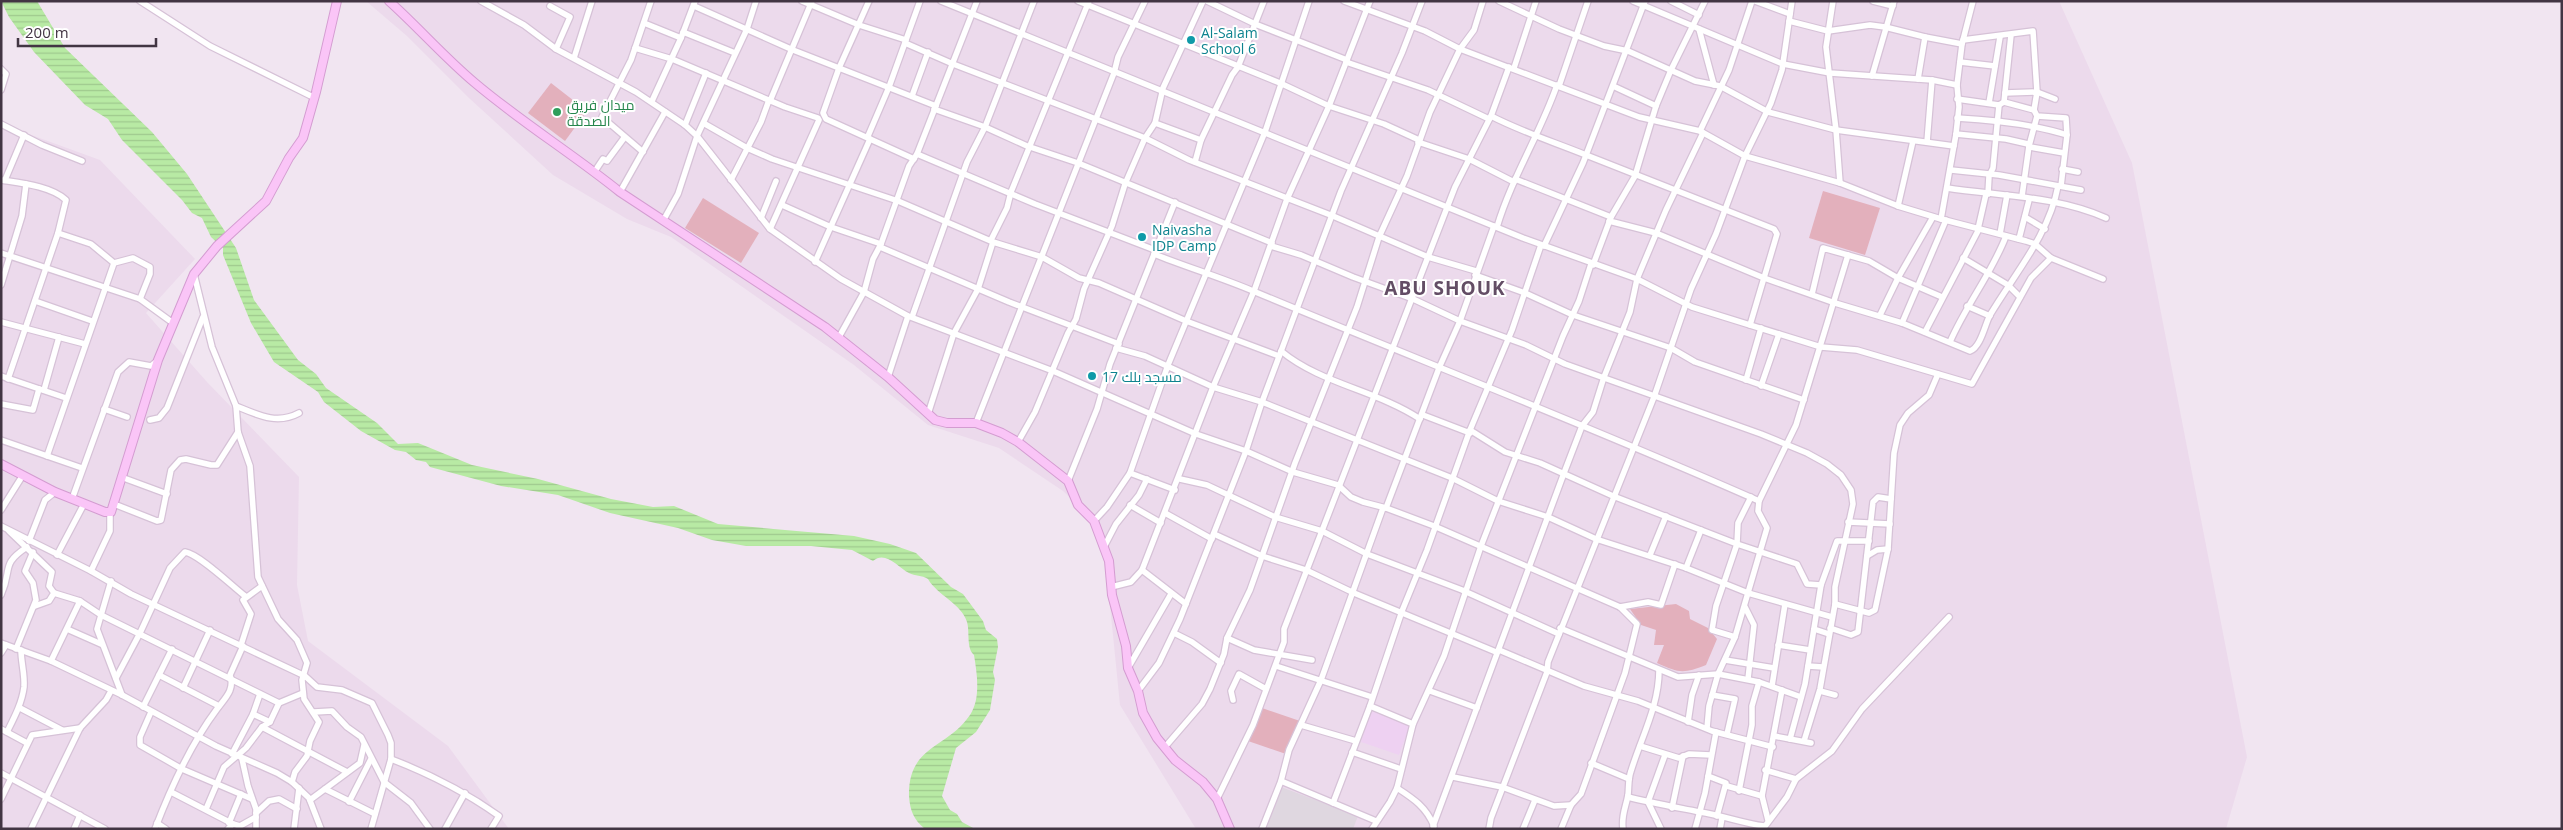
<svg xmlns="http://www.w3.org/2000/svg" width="2563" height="830" font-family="'Open Sans',Cairo,sans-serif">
	<defs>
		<pattern id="water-rules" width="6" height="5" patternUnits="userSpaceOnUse" patternTransform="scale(1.25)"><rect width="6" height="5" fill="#b8eaa4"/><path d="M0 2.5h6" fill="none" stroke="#9fc98e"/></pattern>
	</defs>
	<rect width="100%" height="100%" fill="#f1e5f1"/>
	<g fill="#ecdaec">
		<polygon points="366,1 2059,1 2132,163 2247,757 2226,829 1196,829 1120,705 1104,546 1096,523 1080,507 1063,491 999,448 928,425 854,365 671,237 627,219 553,175 469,98 407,36"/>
		<polygon points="1,124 100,160 195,259 146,313 207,382 299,477 297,585 308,641 448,746 509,829 1,829"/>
	</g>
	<polygon fill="#eed1f2" points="1371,711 1410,725 1399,755 1361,742"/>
	<polygon fill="#dfd7e0" points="1281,787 1358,816 1353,829 1265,829"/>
	<g fill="#e3b0bc">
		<polygon points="551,83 587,111 565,141 528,113"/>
		<polygon points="1823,191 1880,208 1865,255 1809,238"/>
		<polygon points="703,198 759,233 741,263 685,228"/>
		<path d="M1676,604L1689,611L1690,619L1708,628L1717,639L1706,665C1683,674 1679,673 1657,663L1664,645H1654L1656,630L1641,625L1630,609Z"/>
		<polygon points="1262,708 1300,721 1286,754 1248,741"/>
	</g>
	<path fill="url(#water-rules)" d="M1,1H37L65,48L152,132L187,174L236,248L254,300L298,360L316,374L326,388L377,423L398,444L418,443L472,465L538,479L611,499L653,507L674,506L718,524L854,536L890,544L916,553L951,587L963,594L983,621L986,630L997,639L998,647L993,672L995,680L990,710L976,732L956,748L942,796L950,810L957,814L962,822L975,829H925C914,820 910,811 909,796C908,745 947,749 970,715C981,698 977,674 974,655C966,648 970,632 967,622C962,604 937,595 928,579C922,575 915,576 909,573C898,567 885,550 873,561L852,550L811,546H746L712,540L678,528L610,513L558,495L501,486L430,467L426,462L416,460L406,452L395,450L361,431L324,402L318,392L274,362L251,323L223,255V248L211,237L202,218L192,213L182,200L122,140L108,119L85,105L34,52L9,17Z"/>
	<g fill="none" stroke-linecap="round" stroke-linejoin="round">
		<defs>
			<g id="street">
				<polyline points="140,1 210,46 315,98"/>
				<polyline points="481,1 524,25 556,49 636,92 685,125 697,136 770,229 841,279 908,316 1053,371 1196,434 1246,451 1293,472 1338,485 1351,497 1363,502 1386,508 1434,526 1620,607 1637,624 1625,673 1581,794 1571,805 1561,829"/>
				<polyline points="802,1 859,25 906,40"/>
				<polyline points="869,1 839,68 823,113 826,119 914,159"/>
				<polyline points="941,1 1523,238 1637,279 1692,307 1821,347 1857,350 1972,384 2031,278 2051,258"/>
				<polyline points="1078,1 1280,83 1329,106 1384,124 1419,140"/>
				<polyline points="1207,1 1255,24 1347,60"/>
				<polyline points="1344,1 1425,31 1460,49 1639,117 1700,131 1745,156 1840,183 1898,206 1941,219 2026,241 2035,244 2051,258 2103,279"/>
				<polyline points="1499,1 1559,29 1604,46 1628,51 1695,81 1720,86 1768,112 1836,130 1954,146"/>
				<polyline points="1633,1 1783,64 1830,73 1932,80 1957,85"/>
				<polyline points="1671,1 1699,15"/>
				<polyline points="1755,1 1790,14"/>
				<polyline points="1833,1 1826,47 1836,130 1840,183"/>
				<polyline points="1873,1 1893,6"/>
				<polyline points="550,6 570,17 556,49"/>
				<polyline points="694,6 793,50 936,106"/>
				<polyline points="1789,21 1828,31 1870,25 1885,27 1925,37 1962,44"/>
				<polyline points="644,23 681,38"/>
				<polyline points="1699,29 1714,85"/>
				<polyline points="683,32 735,53"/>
				<polyline points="1963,40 2033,31 2037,92 2034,110"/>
				<polyline points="905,43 953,64 1145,138 1189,160 1333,216 1428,257 1476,271"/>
				<polyline points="635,48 672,59 785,107 818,118"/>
				<polyline points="574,58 592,1"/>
				<polyline points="1346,62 1428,90 1489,119"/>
				<polyline points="1960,62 1995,66"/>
				<polyline points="1514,68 1536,1"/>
				<polyline points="1,69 6,74 1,90"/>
				<polyline points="1872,76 1894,1"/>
				<polyline points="1918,79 1925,37"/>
				<polyline points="1559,86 1588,1"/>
				<polyline points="1613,86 1656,106"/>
				<polyline points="2005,93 2037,92 2055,99"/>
				<polyline points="912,96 928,52"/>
				<polyline points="1957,99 1999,105 2004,102 2034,110 2037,116 2066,118 2067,135 2061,186"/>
				<polyline points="652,101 681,38 695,1"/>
				<polyline points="770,101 812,1"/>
				<polyline points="2004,102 2011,35"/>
				<polyline points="1989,103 2000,37"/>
				<polyline points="934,109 985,127 1027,146 1078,163 1272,243"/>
				<path d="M1491,116C1522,132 1554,142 1586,155C1649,180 1712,204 1774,229L1777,234L1750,325"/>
				<path d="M1957,118C1994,120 2033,124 2067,135"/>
				<polyline points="1155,123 1201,140"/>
				<polyline points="1,124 42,145 82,161"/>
				<polyline points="705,124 747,148 772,159 898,201 993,242 1042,257 1079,278 1099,283 1186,321 1279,356"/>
				<polyline points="685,125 706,73"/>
				<polyline points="1700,131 1729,70 1752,1"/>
				<polyline points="1956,134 2006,139 2028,144 2029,146"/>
				<polyline points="868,136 889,87 920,1"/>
				<polyline points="1418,142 1469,159 1514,182"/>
				<polyline points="1927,142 1932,80"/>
				<polyline points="2030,147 2064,153"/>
				<polyline points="643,152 602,117 631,60 651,1"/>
				<polyline points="917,154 1035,204 1155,250"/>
				<polyline points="1195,162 1201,140 1232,75 1238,67 1264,1"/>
				<polyline points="2062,169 2078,172"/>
				<polyline points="1951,170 1999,175 2081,190"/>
				<polyline points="595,171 603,159 607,161 624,138"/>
				<polyline points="1515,179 1611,217"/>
				<path d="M1,180C20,183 51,186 66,200L58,233L8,379"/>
				<polyline points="5,180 24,135"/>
				<polyline points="731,180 761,122 769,100"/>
				<path d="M1947,188C2000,196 2057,196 2106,218"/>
				<polyline points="620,192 665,112"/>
				<polyline points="1988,194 1989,176 1993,168 1999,105"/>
				<polyline points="2022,196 2029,146 2037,116"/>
				<polyline points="782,205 831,227 881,244"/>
				<polyline points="1898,206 1913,141"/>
				<polyline points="2025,217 2045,229"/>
				<polyline points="761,218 776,181"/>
				<polyline points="1941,219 1956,134 1959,107 1957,85 1962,44 1973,1"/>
				<polyline points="663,221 678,194 697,136 747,29 756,1"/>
				<path d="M1609,221L1656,233L1764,278L1835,303L1902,323L1970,351C1981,347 1985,324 1990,315C2015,273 2049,235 2058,186"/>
				<path d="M1497,227C1512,177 1540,134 1557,85"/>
				<polyline points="770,229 819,120"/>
				<polyline points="1978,229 1986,194"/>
				<polyline points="58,233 91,244 114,263"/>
				<polyline points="2000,234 2007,195"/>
				<polyline points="2019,239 2029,200"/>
				<polyline points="991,240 1007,208 1011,192 1089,1"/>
				<polyline points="1271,246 1301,255 1353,277 1413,299 1460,321 1526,345 1565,364 1761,434 1807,453 1827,464 1841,475 1851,490 1853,504 1835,587 1835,604 1820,689 1804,741"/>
				<polyline points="1544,246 1583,163 1645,1"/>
				<polyline points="880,247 1009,302 1119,344"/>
				<polyline points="1,253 140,299 173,323"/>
				<path d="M1154,254C1186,267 1220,277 1253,291C1421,361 1592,427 1759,501"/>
				<polyline points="1963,258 2008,285 2020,297"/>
				<polyline points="815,262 870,139"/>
				<polyline points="1593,265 1611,217 1635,176 1656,106 1671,70 1705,1"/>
				<polyline points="194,274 212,347 236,406 238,432 250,466 258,577 278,619 297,640 307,663 302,680 304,699 319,722 310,741 307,756 295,772 292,782"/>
				<polyline points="1475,275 1525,293 1573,315 1671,348 1695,362 1804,400"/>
				<polyline points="1,285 22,216 26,184"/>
				<polyline points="1812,294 1823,248 1869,261 1898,278 1942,297"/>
				<polyline points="35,301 92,321"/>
				<polyline points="1967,306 1990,316"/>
				<polyline points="1880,315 1898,278 1933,217"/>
				<polyline points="912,317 967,162 985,127 1034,1"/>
				<polyline points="1,322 85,344"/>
				<polyline points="1902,323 1946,220"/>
				<polyline points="1925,332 1979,229"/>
				<polyline points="839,337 864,292 873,259 881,244 909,166 917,154 977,1"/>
				<path d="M1950,342C1966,305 1992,273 2006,236"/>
				<polyline points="1116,348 1145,356 1213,387 1262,402 1452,478 1498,501 1548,517 1596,539 1686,568 1748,593 1832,617"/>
				<path d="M1281,351C1321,384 1376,390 1420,419"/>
				<polyline points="1,376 66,398"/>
				<polyline points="888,377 908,316"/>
				<polyline points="1746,380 1761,328"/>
				<polyline points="1761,386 1779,334"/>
				<polyline points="44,390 59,337"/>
				<polyline points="1,404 33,410 39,389"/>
				<path d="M236,406C258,415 277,425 299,413"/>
				<polyline points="104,409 127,417"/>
				<polyline points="928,414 954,333 978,289 993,242"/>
				<polyline points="1423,415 1470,433"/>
				<polyline points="150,420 159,418 167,408 203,317"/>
				<polyline points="976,423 1114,73 1118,57 1145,1"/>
				<polyline points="1470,430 1505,452 1540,463 1613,496 1737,544 1797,564 1807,584 1821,585"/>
				<polyline points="1,440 82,468"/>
				<polyline points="1018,442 1035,412 1068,333 1076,319 1084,289 1112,226 1125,184 1145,138 1155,123 1163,88 1203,1"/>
				<polyline points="47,456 114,263 133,258 150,267 150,274 140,299"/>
				<polyline points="1130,473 1175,490"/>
				<polyline points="121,477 167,494"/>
				<polyline points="1180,479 1207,485 1275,517 1322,531 1367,554 1462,590 1559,634"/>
				<polyline points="1068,481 1097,409 1110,364 1175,202"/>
				<polyline points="72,499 118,372 129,362 151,366 157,361"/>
				<polyline points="114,504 157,521 161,520 171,470 180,460 186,459 211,465 217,465 238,432"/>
				<polyline points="1130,505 1161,523"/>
				<polyline points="1386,508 1439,368 1460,321 1494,226"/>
				<polyline points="1,510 23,475"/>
				<polyline points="1165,513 1212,539"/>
				<polyline points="1094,521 1107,507 1130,473 1168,365 1265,132 1309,1"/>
				<polyline points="1848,522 1890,524"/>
				<polyline points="1,526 91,571 131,594 305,676 317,687 342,690 372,703 388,735 391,743 391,759 371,829"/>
				<polyline points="9,531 52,572 49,586 54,593 49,601 35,606"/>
				<polyline points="1214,534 1262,556 1306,570 1354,593 1496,652"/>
				<polyline points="29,541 45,500 55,492"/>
				<polyline points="1104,547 1116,524 1139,495 1147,479"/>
				<polyline points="57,555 84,504"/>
				<polyline points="1650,555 1666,516"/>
				<polyline points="1867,556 1877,550 1888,549"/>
				<polyline points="1686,568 1701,530"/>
				<polyline points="1142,570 1186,604"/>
				<polyline points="91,571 110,531 110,513"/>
				<polyline points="111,581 97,629 122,695"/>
				<polyline points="1111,587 1131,582 1142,570 1213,387 1254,291 1287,199 1329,106 1370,1"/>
				<polyline points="54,593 80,601 101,615 279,703"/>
				<path d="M1,595C13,568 0,565 27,547"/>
				<polyline points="1835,604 1869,613 1875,610 1888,549 1894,453 1900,425 1908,413 1929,395 1938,374"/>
				<polyline points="1620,607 1648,602 1661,605 1675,564"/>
				<polyline points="1745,607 1754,625 1748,679"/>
				<polyline points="1560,628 1678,677 1718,674 1759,682 1801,697"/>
				<polyline points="1830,628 1851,635 1858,632 1873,502 1878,497 1891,499"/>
				<polyline points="67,629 101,644"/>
				<polyline points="1814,629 1829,634"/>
				<polyline points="1174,633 1192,642 1221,663"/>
				<polyline points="1735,637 1712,630 1716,606 1737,544 1738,523 1751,497"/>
				<polyline points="1227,638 1254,650 1312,660"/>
				<polyline points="1,643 51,661 122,695 216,746 277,773 292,782 309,798 321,829"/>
				<polyline points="241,645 251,614 243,600 262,586"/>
				<polyline points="1778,645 1810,650"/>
				<polyline points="16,649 36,600 33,583 25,571 33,552"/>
				<polyline points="1499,650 1584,686 1638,701 1712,731 1773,747"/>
				<polyline points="1,653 6,645"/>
				<polyline points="1725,660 1774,668"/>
				<polyline points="51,661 80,601"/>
				<polyline points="1276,666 1372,697"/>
				<polyline points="1808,666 1823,667"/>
				<polyline points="1128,668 1171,594"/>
				<polyline points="159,675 219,706"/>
				<path d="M116,678L140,633L170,568L185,552C199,554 232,586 245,596"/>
				<polyline points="1772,686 1785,604"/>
				<polyline points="183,688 210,630"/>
				<polyline points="1138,691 1159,663 1180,619 1246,451 1262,402 1341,191 1402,53 1422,1"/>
				<polyline points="1430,691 1477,708"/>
				<polyline points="1820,691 1835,695"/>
				<polyline points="1712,695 1735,699 1727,734"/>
				<polyline points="1233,700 1231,691 1239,674 1266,689"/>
				<polyline points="1370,706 1413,724"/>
				<polyline points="143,707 172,649"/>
				<polyline points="20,708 62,730"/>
				<polyline points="151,712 140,737 140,745 182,769 252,799"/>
				<polyline points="314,712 332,711 347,727 361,737 384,782 411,803 430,829"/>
				<polyline points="253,714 270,722"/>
				<polyline points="1688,722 1692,695 1699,675"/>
				<polyline points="1301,725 1356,741"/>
				<polyline points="262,727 347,772"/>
				<polyline points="1707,728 1709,706 1718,674 1735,637 1767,528 1758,511 1759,501 1796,425 1848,255"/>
				<polyline points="1,729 27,743"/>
				<path d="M7,732C14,718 22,703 24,687C25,675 21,662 21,650"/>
				<polyline points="1774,736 1811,743"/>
				<polyline points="1790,739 1805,684 1821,585 1837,541 1869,541"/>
				<polyline points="1640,746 1679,758 1689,754 1711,755"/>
				<polyline points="1165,747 1202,704 1210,689 1224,654 1227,638 1250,590 1295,463 1357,307 1379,237 1407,176 1430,112 1460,49 1474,30 1483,1"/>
				<polyline points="1352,752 1401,769"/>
				<polyline points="232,754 253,714 260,694"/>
				<polyline points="242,759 248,786 256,809 256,829"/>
				<path d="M391,759C430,774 464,791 499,816L491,829"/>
				<polyline points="1591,763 1629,779"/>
				<polyline points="1765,770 1796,779"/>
				<polyline points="1,773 105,829"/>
				<polyline points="1708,776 1726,783 1717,816"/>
				<polyline points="1453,777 1502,787 1554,806 1571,805"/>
				<polyline points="1281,781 1376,821"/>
				<polyline points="1727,786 1762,796"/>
				<path d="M1397,788C1414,799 1426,807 1434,826"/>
				<polyline points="325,789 375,814"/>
				<polyline points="1739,791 1752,725 1752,706 1759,682"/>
				<polyline points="171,792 233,824"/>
				<path d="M1628,797C1652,803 1675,807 1700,812C1721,815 1742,823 1764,826"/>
				<polyline points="1,799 32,735 80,728"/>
				<polyline points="1217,799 1253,725 1284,642 1284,629 1455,187 1491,116 1509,67"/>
				<polyline points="310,800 360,763 364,745"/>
				<polyline points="349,802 371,759"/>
				<polyline points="1333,803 1370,706 1402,611 1427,550 1470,430 1512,330 1541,245"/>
				<polyline points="1672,808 1683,756"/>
				<polyline points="206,809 224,767 246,748 262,727 270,722 279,703 303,693"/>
				<polyline points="256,813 269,801 279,799 297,809"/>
				<polyline points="1768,820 1762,796 1782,690"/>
				<polyline points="157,823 166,829"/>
				<polyline points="229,823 241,794"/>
				<polyline points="1433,826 1564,473 1582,426 1593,412 1604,377 1630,312 1637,279 1666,210 1703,133"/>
				<polyline points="31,829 80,728 106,700 111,691"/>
				<polyline points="74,829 80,815"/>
				<path d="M155,829C171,787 190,745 217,709C225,698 235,690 230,675L243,646"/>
				<polyline points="228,829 233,824 240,826 256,817"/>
				<polyline points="294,829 299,788"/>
				<polyline points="445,829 465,793"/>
				<polyline points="1262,829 1281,781 1289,750 1321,680 1383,508"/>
				<polyline points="1372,829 1390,802 1397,788 1413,724 1444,656 1481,546 1563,336 1579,301 1591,264"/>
				<polyline points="1489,829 1491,818 1547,672 1548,662 1654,397 1691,289 1716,234 1745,156 1771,103 1782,70 1792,1"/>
				<polyline points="1523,829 1535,800"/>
				<path d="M1623,829C1621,815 1626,807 1628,795C1629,787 1628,779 1631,771C1641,738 1659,706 1659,670"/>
				<polyline points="1661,829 1648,802 1665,755"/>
				<polyline points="1695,829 1705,793 1716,732"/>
				<polyline points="1720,829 1722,818"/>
				<polyline points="1763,829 1787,797 1796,779 1832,751 1862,709 1949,617"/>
			</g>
			<g id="secondary">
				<path d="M389,1C419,28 445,58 475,83C521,122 573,154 620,192L825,327L888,377L935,420L947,423H976L1002,433L1018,442L1068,481L1078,505L1094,521L1109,561L1112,595L1126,646L1128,668L1138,691L1143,713L1157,738L1175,760L1203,782L1217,799L1230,829"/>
				<polyline points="1,464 55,492 105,512 111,512 158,360 194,274 217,246 266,201 289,158 303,138 316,92 337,1"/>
			</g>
		</defs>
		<use href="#street" stroke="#d6c2d7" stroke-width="8"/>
		<use href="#secondary" stroke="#d49cd1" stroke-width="10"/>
		<use href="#street" stroke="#fff" stroke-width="5.5"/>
		<use href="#secondary" stroke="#fac5f7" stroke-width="8"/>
	</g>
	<g fill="#0f9aa8" stroke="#fff" stroke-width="2">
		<circle cx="1191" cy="40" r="5"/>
		<circle cx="1142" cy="237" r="5"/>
		<circle cx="1092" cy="376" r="5"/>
	</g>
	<circle fill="#2e9e5b" stroke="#fff" stroke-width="2" cx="557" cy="112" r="5"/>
	<g text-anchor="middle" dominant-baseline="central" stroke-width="4" stroke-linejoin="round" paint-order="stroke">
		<g font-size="14" fill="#0d838f" stroke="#fff" text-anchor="start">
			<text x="1201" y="32">Al-Salam<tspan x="1201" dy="16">School 6</tspan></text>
			<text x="1152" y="229">Naivasha<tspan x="1152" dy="16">IDP Camp</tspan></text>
			<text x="1102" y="376">مسجد بلك 17</text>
		</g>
		<g font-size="14" fill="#27864d" stroke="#fff" text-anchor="start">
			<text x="567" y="104">ميدان فريق<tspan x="567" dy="16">الصدقة</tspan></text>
		</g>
		<g font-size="19" font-weight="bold" letter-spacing="1" fill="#634d65" stroke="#fff">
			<text x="1445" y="288">ABU SHOUK</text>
		</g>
	</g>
	<rect width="2563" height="830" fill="none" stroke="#423543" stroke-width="5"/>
	<path d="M18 38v8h138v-8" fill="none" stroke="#423543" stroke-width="2.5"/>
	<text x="25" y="38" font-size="15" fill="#423543" stroke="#ffffff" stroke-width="4" paint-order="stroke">200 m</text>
</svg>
